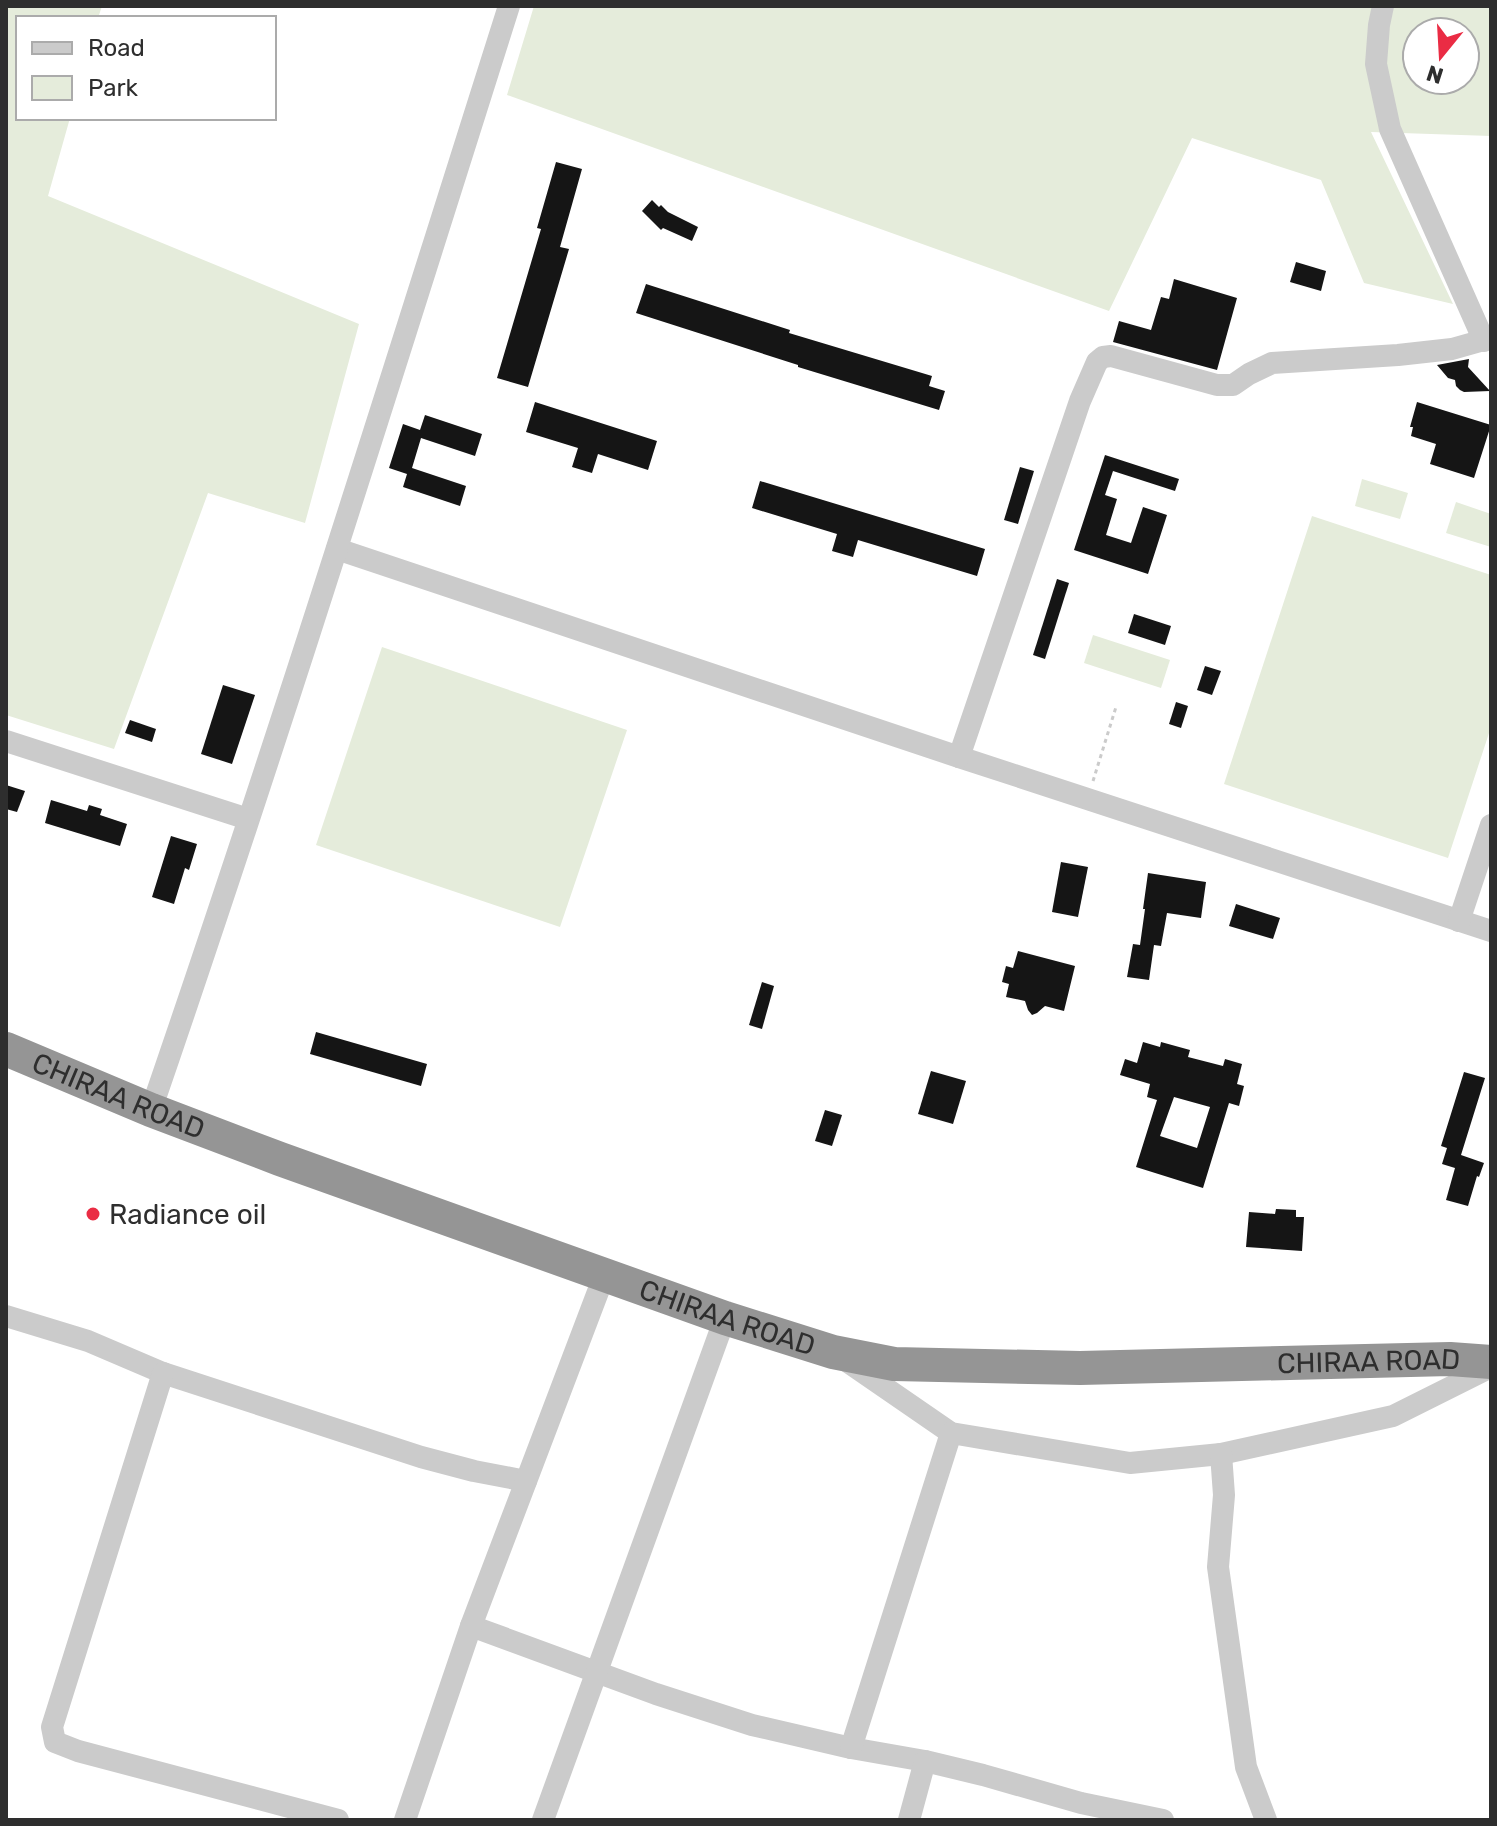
<svg xmlns="http://www.w3.org/2000/svg" width="1497" height="1826" font-family="Rubik,sans-serif">
	<rect width="100%" height="100%" fill="#fff"/>
	<g fill="#e5ecdb" fill-rule="evenodd">
		<polygon points="6,6 102,6 98,18 18,18 18,118 70,118 48,196 359,324 305,523 208,493 114,749 6,715"/>
		<path d="M534,6H1491V136L1371,132L1453,304L1364,283L1321,180L1192,138L1109,311L507,95ZM1417,32H1465V80H1417Z"/>
		<polygon points="1362,479 1408,493 1400,519 1355,506"/>
		<polygon points="1456,502 1491,514 1491,547 1446,533"/>
		<polygon points="1312,516 1491,575 1491,727 1448,858 1224,784"/>
		<polygon points="1093,635 1170,660 1161,688 1084,663"/>
		<polygon points="382,647 627,730 560,927 316,845"/>
	</g>
	<g fill="#151515" fill-rule="evenodd">
		<polygon points="556,162 582,169 560,247 569,249 528,387 497,378 541,229 537,228"/>
		<polygon points="652,200 659,207 661,205 668,212 698,227 692,241 663,228 661,230 642,211"/>
		<polygon points="1296,262 1326,271 1321,291 1290,282"/>
		<polygon points="1174,279 1237,298 1217,370 1113,342 1119,321 1151,330 1161,297 1169,299"/>
		<polygon points="646,284 790,330 789,333 932,376 929,386 945,391 939,410 798,367 798,365 636,313"/>
		<polygon points="1469,359 1468,367 1490,391 1464,392 1460,390 1456,386 1455,380 1448,378 1437,365"/>
		<polygon points="535,402 657,441 648,470 598,454 592,473 572,467 578,448 526,432"/>
		<polygon points="1417,402 1491,425 1474,478 1430,464 1436,444 1411,436 1413,427 1410,427"/>
		<polygon points="425,415 482,434 475,456 421,438 412,468 466,486 460,506 403,487 407,474 389,468 403,424 420,430"/>
		<polygon points="1105,455 1179,479 1175,491 1113,471 1105,495 1117,499 1106,535 1131,543 1143,507 1167,515 1148,574 1074,550"/>
		<polygon points="1020,467 1034,471 1018,524 1004,520"/>
		<polygon points="760,481 985,549 977,576 858,540 853,557 832,551 837,534 752,508"/>
		<polygon points="1057,579 1069,583 1045,659 1033,655"/>
		<polygon points="1134,614 1171,626 1165,645 1128,633"/>
		<polygon points="1205,666 1221,671 1212,695 1197,690"/>
		<polygon points="223,685 255,695 232,764 201,754"/>
		<polygon points="1176,702 1188,706 1181,728 1169,724"/>
		<polygon points="130,720 156,729 152,742 125,733"/>
		<polygon points="6,785 25,791 17,812 6,809"/>
		<polygon points="51,800 87,811 89,805 102,809 100,815 127,824 120,846 45,823"/>
		<polygon points="171,836 197,844 189,870 185,868 174,904 152,897"/>
		<polygon points="1061,862 1088,867 1078,917 1052,912"/>
		<polygon points="1148,873 1206,882 1201,918 1167,913 1161,946 1154,945 1149,980 1127,977 1133,944 1140,945 1145,909 1143,909"/>
		<polygon points="1236,904 1280,918 1273,939 1229,926"/>
		<polygon points="1018,951 1075,966 1064,1011 1045,1006 1037,1013 1032,1015 1028,1010 1025,1001 1006,997 1009,984 1002,982 1006,966 1013,968"/>
		<polygon points="762,982 774,986 762,1029 749,1025"/>
		<polygon points="316,1032 427,1064 421,1086 310,1054"/>
		<path d="M1143,1042L1160,1047L1161,1042L1190,1050L1188,1057L1223,1066L1225,1059L1242,1064L1237,1084L1244,1086L1239,1106L1229,1103L1203,1188L1136,1167L1157,1100L1147,1097L1150,1084L1120,1075L1125,1059L1137,1063ZM1174,1097L1210,1107L1197,1148L1160,1136Z"/>
		<polygon points="931,1071 966,1081 953,1124 918,1114"/>
		<polygon points="1464,1072 1485,1078 1461,1155 1484,1163 1479,1177 1477,1176 1468,1206 1446,1200 1455,1168 1442,1164 1447,1148 1441,1146"/>
		<polygon points="825,1110 842,1115 832,1146 815,1141"/>
		<polygon points="1276,1209 1296,1210 1296,1217 1304,1217 1302,1251 1246,1247 1249,1212 1275,1214"/>
	</g>
	<g fill="none" stroke-linecap="round" stroke-linejoin="round">
		<polyline stroke="#cbcbcb" stroke-width="3" stroke-dasharray="4 4" stroke-linecap="butt" points="1093,781 1116,707"/>
		<g stroke="#cbcbcb" stroke-width="22">
			<polyline points="1383,6 1379,25 1376,64 1390,129 1484,341"/>
			<polyline points="337,549 959,757 1491,931"/>
			<polyline points="6,741 248,819"/>
			<polyline points="959,757 1080,401 1097,362 1103,357 1111,356 1217,385 1233,385 1249,374 1272,363 1398,355 1452,349 1491,338"/>
			<polyline points="1459,921 1491,825"/>
			<path d="M151,1110C277,744 392,375 509,6"/>
			<polyline points="6,1316 88,1341 163,1373 421,1457 474,1471 526,1481"/>
			<polyline points="845,1360 951,1433 1130,1463 1221,1454 1393,1416 1491,1367"/>
			<polyline points="163,1373 52,1727 55,1742 78,1751 338,1820"/>
			<polyline points="1221,1454 1224,1495 1218,1567 1246,1767 1266,1820"/>
			<polyline points="471,1626 656,1694 752,1725 851,1748 925,1761 983,1775 1081,1803 1163,1820"/>
			<polyline points="851,1748 951,1433"/>
			<polyline points="405,1820 471,1626 604,1276"/>
			<polyline points="543,1820 725,1318"/>
			<polyline points="909,1820 925,1761"/>
		</g>
		<path stroke="#959595" stroke-width="34" id="s1" d="M6,1049L151,1110L280,1159L725,1318L833,1352L894,1364L1080,1368L1450,1359L1491,1362"/>
	</g>
	<circle fill="#ea2c44" stroke="#fff" stroke-width="3" cx="93" cy="1214" r="8"/>
	<g text-anchor="middle" dominant-baseline="central" stroke-width="8" stroke-linejoin="round" paint-order="stroke">
		<g font-size="28" fill="#2e2e2e" stroke="#fff">
			<text stroke="none"><textPath href="#s1" startOffset="122">CHIRAA ROAD</textPath></text>
			<text stroke="none"><textPath href="#s1" startOffset="770">CHIRAA ROAD</textPath></text>
			<text stroke="none"><textPath href="#s1" startOffset="1418">CHIRAA ROAD</textPath></text>
		</g>
		<g font-size="28" fill="#2e2e2e" stroke="#fff" text-anchor="start">
			<text x="109" y="1214">Radiance oil</text>
		</g>
	</g>
	<rect width="1497" height="1826" fill="none" stroke="#2e2e2e" stroke-width="16"/>
	<rect x="16" y="16" width="260" height="104" fill="#ffffff" stroke="#ababab" stroke-width="2"/>
	<rect x="32" y="42" width="40" height="12" fill="#cbcbcb" stroke="#ababab" stroke-width="2"/>
	<text x="88" y="56" font-size="24" fill="#2e2e2e">Road</text>
	<rect x="32" y="76" width="40" height="24" fill="#e5ecdb" stroke="#ababab" stroke-width="2"/>
	<text x="88" y="96" font-size="24" fill="#2e2e2e">Park</text>
	<g transform="translate(1441 56) rotate(198)"><circle r="38" fill="#ffffff" stroke="#ababab" stroke-width="2"/>
	<path d="M0-6L14 30L0 20L-14 30Z" fill="#ea2c44"/>
	<text y="-12" font-size="22" font-weight="bold" text-anchor="middle" fill="#2e2e2e">N</text>
	</g>
</svg>
